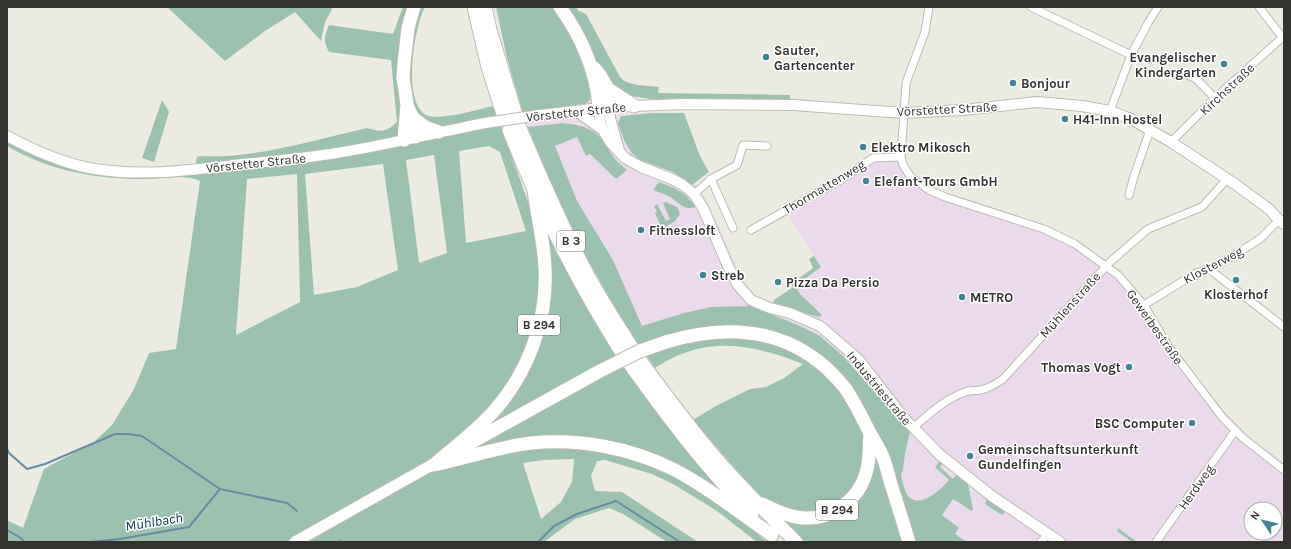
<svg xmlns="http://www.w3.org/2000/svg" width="1291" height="549" font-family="Karla,sans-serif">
	<rect width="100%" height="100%" fill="#ecebe2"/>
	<path fill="#ebdaec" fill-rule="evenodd" d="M597,65L617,91L621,116L618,123L640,160L673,172L692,185L695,183L710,207L741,277L755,295L763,301L773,305L821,315L800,294L794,286L821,267L785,210L873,158L901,157L903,165L929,190L1044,229L1105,266L1114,267L1146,303L1168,339L1212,399L1252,439L1284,463V542H926L910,498L906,492L901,475L903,470L904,456L910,432L844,357L750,306L684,313L642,326L613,260L577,201L554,146L577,137L586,156L590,154L616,179L627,169L615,160L605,143L578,124L563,123L528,127L526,121L539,111L585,104L590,100L591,90L583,69ZM1251,509H1275V533H1251Z"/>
	<g fill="#9bc2ae" fill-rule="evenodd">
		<polygon points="167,7 333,7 325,22 321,41 295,12 265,31 225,61"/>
		<path d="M403,7H425C414,27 402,102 426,115C437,121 478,110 492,106L497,115L533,216L543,219L713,480L743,521L767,542H757L717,511L675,485L652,474L605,460L597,461L591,476L595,491L622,492L698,542H667L623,514L609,508L575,519L544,542H7V520L23,528L44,469L94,442L112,425L134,389L149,353L176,349L200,181C183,173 160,180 142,179C95,179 47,170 7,146V132L38,148L79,162L123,169L195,166L197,157L200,156C254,159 314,140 367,128C382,132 385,133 397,122L391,60L329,52C323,41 324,36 329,25L393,34ZM489,146L500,152L526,231L466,243L459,151ZM434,155L447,253L419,263L406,160ZM383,164L398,270L357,287L314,295L305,174ZM297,174L300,302L236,335L247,179ZM574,459L572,482L561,502L541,519L523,463L544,460Z"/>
		<polygon points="496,7 555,7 575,44 591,90 590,100 585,104 523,113 507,58"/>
		<path d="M564,7H576L579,11L586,14L620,77C628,87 647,85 659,87L658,93L790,95V100L694,99L657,100L624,95L609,84Z"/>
		<polygon points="162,100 169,112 154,162 142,158"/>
		<polygon points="652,113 684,113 700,156 709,172 692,185 673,172 640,160 631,152 624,140 618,123 621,116"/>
		<path d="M563,123C581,125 594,128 605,143C608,148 611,154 615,159C618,163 623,166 627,170L616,179L590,154L586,156L577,137L555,146L577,201L613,260L642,326L684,313L711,307L750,306L798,325L820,336L844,357L910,432C907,445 904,456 903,469C903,471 901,473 901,475C901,478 903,483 904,487C912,515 938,493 949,480L935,467L940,461L943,463L940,467L953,479L957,474L968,484L973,509L972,511L953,499L942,515L959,528L955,534L967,542H803L775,514L693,420L714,407L750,389L766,387L784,378L803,364C750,343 705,335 655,368C616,313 581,251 553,189C544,169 536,148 528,127Z"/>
		<path d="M659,182C676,188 685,193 696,207C682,211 680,202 668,196C664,194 658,192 653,190Z"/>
		<polygon points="666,202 677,207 680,214 675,221 662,229 655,213 657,212 654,206 657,204 666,221 670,219 663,203"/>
		<polygon points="814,256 821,267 795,286 800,294 822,315 820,317 773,305 774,300 793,287 791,284 813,268 809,259"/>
		<polygon points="987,498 1006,511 1002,515 985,504"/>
		<polygon points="1118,528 1137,542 1132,542 1117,531"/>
	</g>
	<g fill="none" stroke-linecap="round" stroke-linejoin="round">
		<g stroke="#648da5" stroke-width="2">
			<polyline points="7,449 9,453 27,469 45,464 115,434 128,434 142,436 220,489"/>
			<polyline points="7,530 21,538 24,542"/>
			<polyline points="340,541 342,542"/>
			<polyline points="88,542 120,539 189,527 220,489 287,503 297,511"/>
			<polyline points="538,542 554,526 577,514 616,501 680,542"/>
		</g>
		<defs>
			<g id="street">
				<polyline points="929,7 925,32 906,83 901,157 903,165 911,177 929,190 945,197 1044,229 1075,244 1118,275 1144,305 1168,346 1223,418 1243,438 1284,470"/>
				<polyline points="1031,7 1131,55"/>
				<polyline points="1259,7 1282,37"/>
				<polyline points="1187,75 1195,78 1215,98"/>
				<polyline points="1110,111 1131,55 1148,23 1158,7"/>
				<polyline points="1171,142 1215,98 1284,36"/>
				<polyline points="711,179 733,228"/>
				<polyline points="694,194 711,179 737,165 743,145 767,146"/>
				<polyline points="1129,195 1134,176 1150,130"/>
				<polyline points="751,230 840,180 873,158 901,157"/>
				<polyline points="1209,269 1284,327"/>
				<polyline points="1144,305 1196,273 1209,269 1232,257 1261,238 1279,220"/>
				<path d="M913,428C929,414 945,399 965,392C970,390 976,391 981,390C989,388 996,384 1003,379L1110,262L1148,229L1202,207L1227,179"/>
				<polyline points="1041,542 1048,533"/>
				<polyline points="1156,542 1235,431"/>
			</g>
			<g id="secondary">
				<polyline points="609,107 610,118 619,150"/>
				<polyline points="599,108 600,122 603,130 610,142 625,158 641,167 672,179 683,185 694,194 703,208 728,266 738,285 751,300 770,308 790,313 820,326 859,360 904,418 939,454 993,497 1060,542"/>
				<polyline points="576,111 603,130"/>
				<polyline points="540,115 609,107 683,104 793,105 904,113 963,110 1037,102 1082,106 1110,111 1131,119 1171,142 1235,184 1269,209 1279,220 1284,224"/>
				<path d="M7,136C33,150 59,162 89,168C137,177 186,171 234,165C266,162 298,159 330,154C382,146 434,133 485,123"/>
			</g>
			<polyline id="primary" points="295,542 437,462"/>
			<g id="highway">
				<polyline points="474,7 488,67 503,114"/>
				<polyline points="485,7 490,30 515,112"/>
				<path d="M560,7C581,36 597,72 599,108"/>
				<polyline points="594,68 600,75 608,89 634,106"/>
				<polyline points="608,89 609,107"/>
				<polyline points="408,108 413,118 415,137"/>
				<polyline points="413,118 425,127 439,132"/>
				<path d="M520,128C540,176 561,224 585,270C599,297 616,322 632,348"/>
				<path d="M509,130C540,208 577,282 622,353"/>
				<polyline points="404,140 407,104 403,78 404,63 408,28 414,7"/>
				<path d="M666,342C734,321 799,330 845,388C855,402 862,418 870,433C874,441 879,447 882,455C886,464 888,474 891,484C897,503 903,522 909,542"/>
				<path d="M639,359C665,394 691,430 720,463C744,490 770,516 796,542"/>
				<path d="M629,363C667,416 706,468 752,514"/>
				<polyline points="463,447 600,371"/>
				<path d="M437,462C456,446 477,430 494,411C528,373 548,319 545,268C544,242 537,216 534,190"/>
				<path d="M433,465C466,458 498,447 531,443C579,438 630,448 673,469C708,487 740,513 772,535"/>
				<path d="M762,504C773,509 784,515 796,517C828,523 860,501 867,469C870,458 869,445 870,433"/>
			</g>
		</defs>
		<use href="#street" stroke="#bcbbb2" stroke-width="9"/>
		<use href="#secondary" stroke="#bcbbb2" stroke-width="12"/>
		<use href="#primary" stroke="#bcbbb2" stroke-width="13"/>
		<use href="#highway" stroke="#bcbbb2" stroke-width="15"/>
		<use href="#street" stroke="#fff" stroke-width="7"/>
		<use href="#secondary" stroke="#fff" stroke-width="10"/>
		<use href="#primary" stroke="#fff" stroke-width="11"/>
		<use href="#highway" stroke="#fff" stroke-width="13"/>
		<defs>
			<polyline id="secondary-bridge" points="485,123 540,115"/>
			<polyline id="highway-bridge" points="600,371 640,351 666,342"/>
		</defs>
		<use href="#secondary-bridge" stroke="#bcbbb2" stroke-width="12" stroke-linecap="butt"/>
		<use href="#highway-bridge" stroke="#bcbbb2" stroke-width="15" stroke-linecap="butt"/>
		<use href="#secondary-bridge" stroke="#fff" stroke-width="10"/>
		<use href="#highway-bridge" stroke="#fff" stroke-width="13"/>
	</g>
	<g fill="#418594" stroke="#fff" stroke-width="1.5">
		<circle cx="766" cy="57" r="4"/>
		<circle cx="1224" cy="64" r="4"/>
		<circle cx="1013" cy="83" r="4"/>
		<circle cx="1065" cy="119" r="4"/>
		<circle cx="863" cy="147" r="4"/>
		<circle cx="866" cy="181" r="4"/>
		<circle cx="641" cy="230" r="4"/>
		<circle cx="703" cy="275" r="4"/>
		<circle cx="1236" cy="280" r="4"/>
		<circle cx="778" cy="282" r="4"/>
		<circle cx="962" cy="297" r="4"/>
		<circle cx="1129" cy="367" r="4"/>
		<circle cx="1192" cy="423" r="4"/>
		<circle cx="970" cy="456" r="4"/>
	</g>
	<g text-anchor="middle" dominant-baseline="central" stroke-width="3" stroke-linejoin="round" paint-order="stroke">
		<g fill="#fff" stroke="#70706d" stroke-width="1">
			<rect x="557" y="231" width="28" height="20" rx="3"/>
			<rect x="518" y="315" width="42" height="20" rx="3"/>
			<rect x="816" y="500" width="42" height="20" rx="3"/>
		</g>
		<g font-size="12" font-weight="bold" fill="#33322f">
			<text x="571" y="241">B 3</text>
			<text x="539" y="325">B 294</text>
			<text x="837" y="510">B 294</text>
		</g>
		<g font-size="13" font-weight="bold" fill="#33322f" stroke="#fff" text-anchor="start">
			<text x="774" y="50">Sauter,<tspan x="774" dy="15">Gartencenter</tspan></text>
			<text x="1216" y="57" text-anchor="end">Evangelischer<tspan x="1216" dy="15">Kindergarten</tspan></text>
			<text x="1021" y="83">Bonjour</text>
			<text x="1073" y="119">H41-Inn Hostel</text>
			<text x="871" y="147">Elektro Mikosch</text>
			<text x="874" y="181">Elefant-Tours GmbH</text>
			<text x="649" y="230">Fitnessloft</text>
			<text x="711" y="275">Streb</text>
			<text x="786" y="282">Pizza Da Persio</text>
			<text x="1236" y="294" text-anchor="middle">Klosterhof</text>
			<text x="970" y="297">METRO</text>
			<text x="1121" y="367" text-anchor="end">Thomas Vogt</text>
			<text x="1184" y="423" text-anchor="end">BSC Computer</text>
			<text x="978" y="449">Gemeinschaftsunterkunft<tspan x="978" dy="15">Gundelfingen</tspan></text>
		</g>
		<g font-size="13" fill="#33322f" stroke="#fff">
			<text transform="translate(1227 89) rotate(-43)">Kirchstraße</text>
			<text transform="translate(947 109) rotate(-3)">Vörstetter Straße</text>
			<text transform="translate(576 112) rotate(-6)">Vörstetter Straße</text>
			<text transform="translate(256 163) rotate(-6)">Vörstetter Straße</text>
			<text transform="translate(824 187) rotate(-31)">Thormattenweg</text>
			<text transform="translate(1213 265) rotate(-28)">Klosterweg</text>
			<text transform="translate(1070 305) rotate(-48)">Mühlenstraße</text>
			<text transform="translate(1155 327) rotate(55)">Gewerbestraße</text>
			<text transform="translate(879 388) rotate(50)">Industriestraße</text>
			<text transform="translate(1196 487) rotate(-55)">Herdweg</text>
		</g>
		<g font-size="14" font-style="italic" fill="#00334b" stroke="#fff">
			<text transform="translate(154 522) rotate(-9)">Mühlbach</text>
		</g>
	</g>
	<rect width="1291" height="549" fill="none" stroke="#33322f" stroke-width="16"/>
	<g transform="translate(1263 521) rotate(305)"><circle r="19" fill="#ffffff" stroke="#adadac"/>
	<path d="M0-3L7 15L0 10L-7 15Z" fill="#418594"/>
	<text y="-6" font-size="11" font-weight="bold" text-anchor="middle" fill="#33322f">N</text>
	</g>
</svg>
